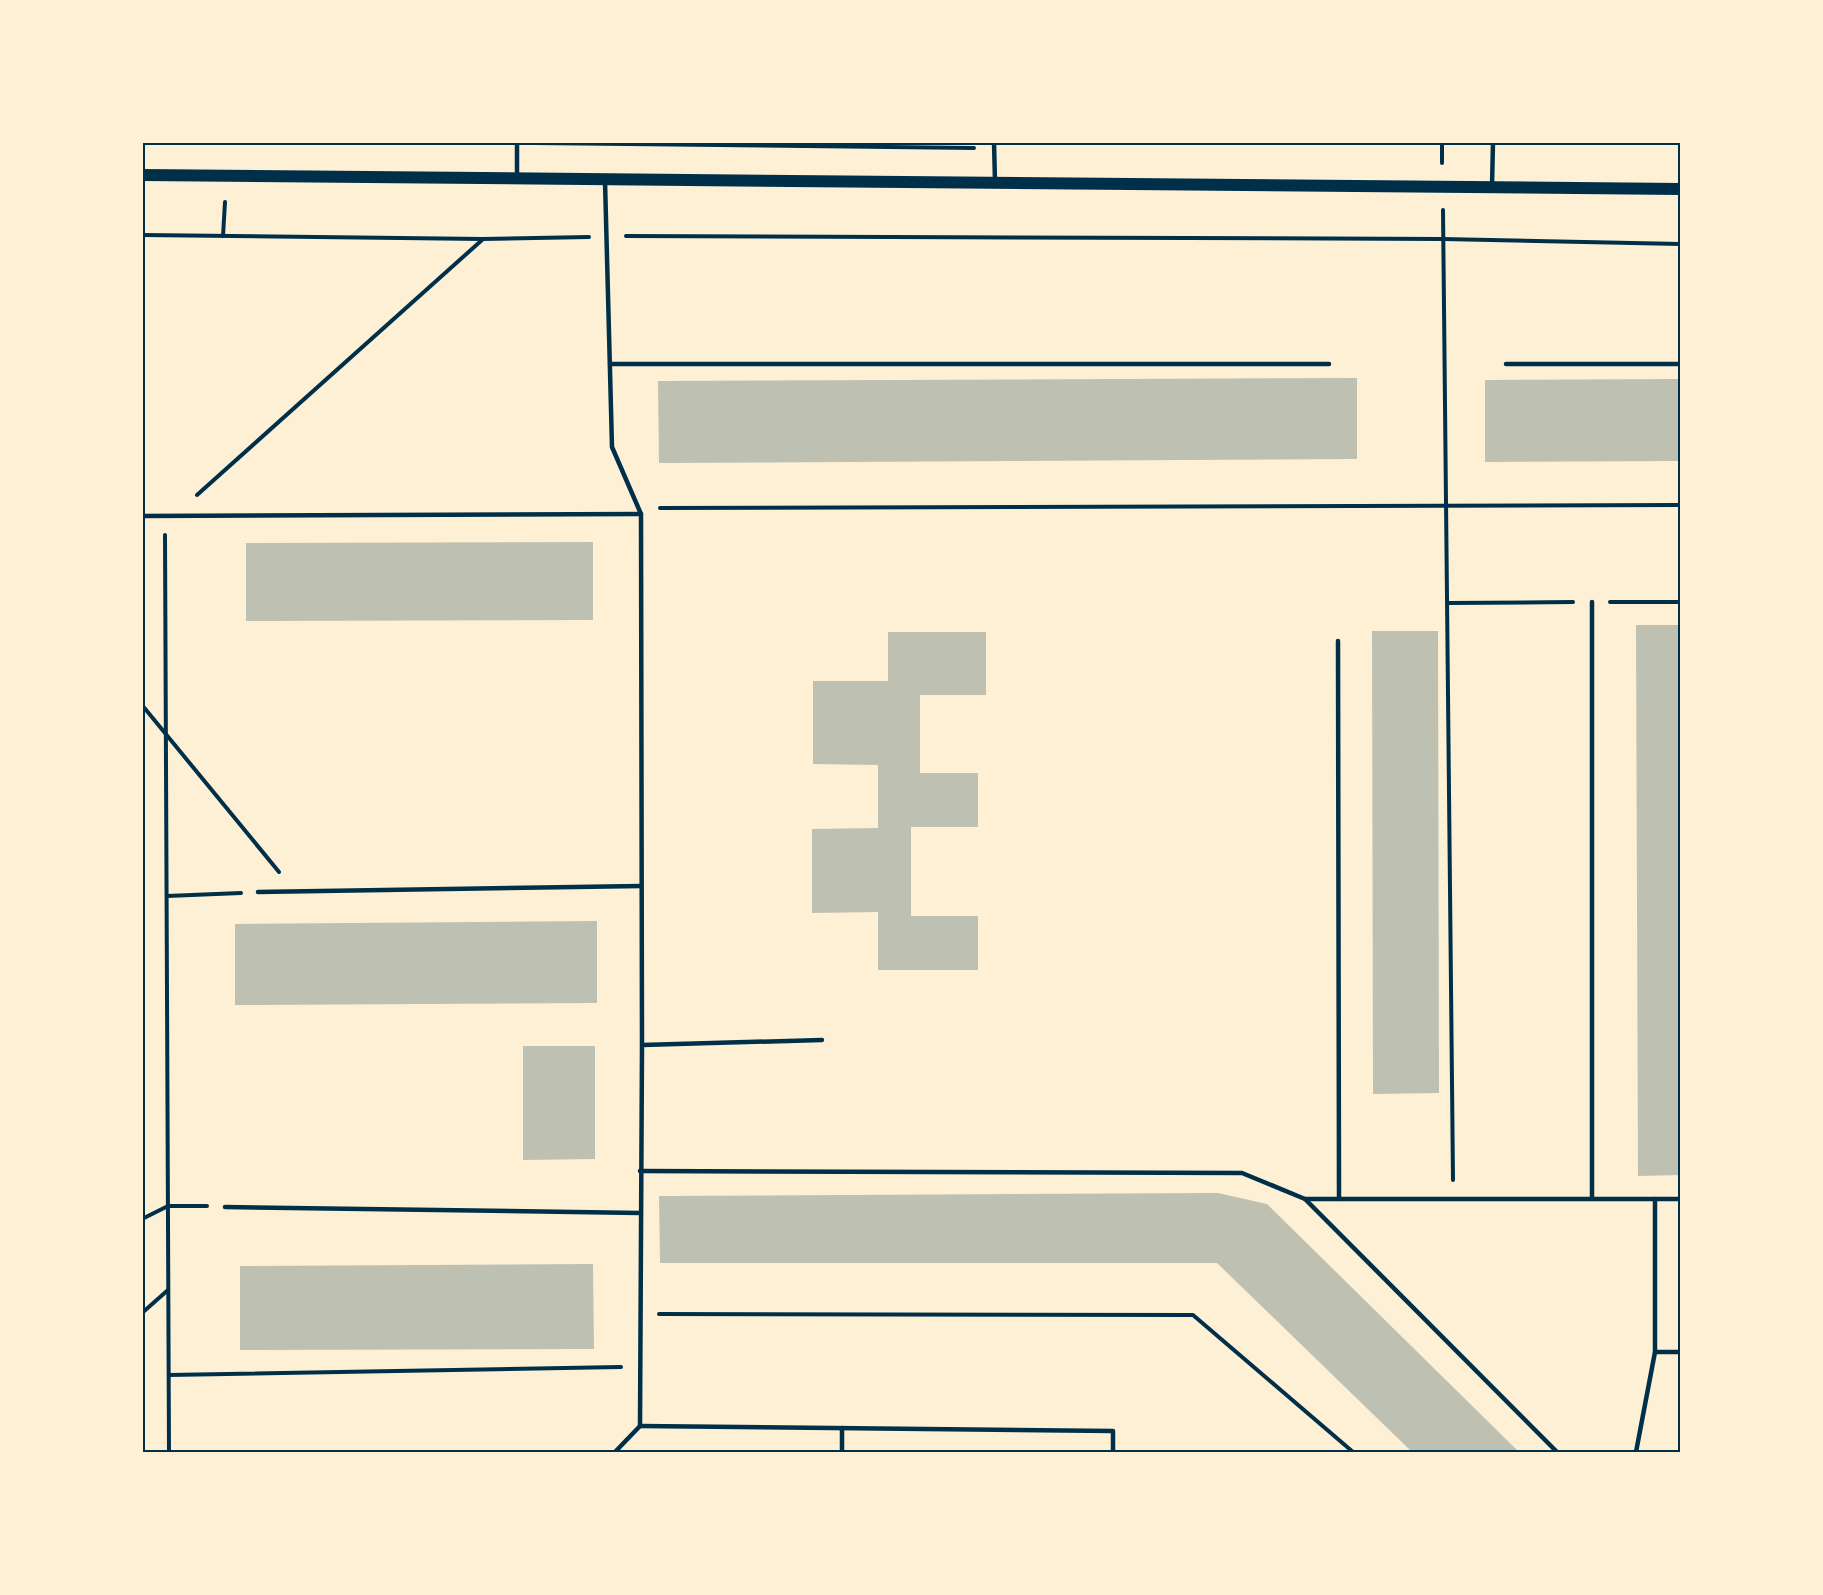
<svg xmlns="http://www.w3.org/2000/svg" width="1823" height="1595" font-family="'Sofia Sans Condensed',sans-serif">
	<rect width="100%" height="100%" fill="#fdf0d5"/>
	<g fill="#bec0b2">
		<polygon points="1357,378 1357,459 659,463 658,381"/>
		<polygon points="1680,379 1680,461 1485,462 1485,380"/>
		<polygon points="593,542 593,620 246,621 246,543"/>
		<polygon points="1636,625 1680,625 1680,1175 1638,1176"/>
		<polygon points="1372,631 1438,631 1439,1093 1373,1094"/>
		<polygon points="888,632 986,632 986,695 920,695 920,773 978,773 978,827 911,827 911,916 978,916 978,970 878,970 878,912 812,913 812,829 878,828 878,765 813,764 813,681 888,681"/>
		<polygon points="597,921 597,1003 235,1005 235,924"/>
		<polygon points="523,1046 595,1046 595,1159 523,1160"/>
		<polygon points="1218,1193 1267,1204 1519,1452 1412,1452 1217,1263 660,1263 659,1196"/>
		<polygon points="593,1264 594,1349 240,1350 240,1266"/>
	</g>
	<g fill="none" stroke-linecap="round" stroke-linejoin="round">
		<g stroke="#003049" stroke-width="4">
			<polyline points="535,143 974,148"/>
			<polyline points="1442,163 1442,142"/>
			<polyline points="1443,210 1453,1180"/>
			<polyline points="142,235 483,239 589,237"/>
			<polyline points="223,236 225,202"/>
			<polyline points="626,236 1443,239 1680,244"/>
			<polyline points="197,495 482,240"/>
			<polyline points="660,508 1680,505"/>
			<polyline points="165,535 169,1452"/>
			<polyline points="1610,602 1680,602"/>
			<polyline points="1448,603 1573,602"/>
			<polyline points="142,705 279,872"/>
			<polyline points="167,896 241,893"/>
			<polyline points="142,1219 168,1206 207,1206"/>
			<polyline points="142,1313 168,1290"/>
			<polyline points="659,1314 1193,1315 1353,1452"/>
			<polyline points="169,1375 621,1367"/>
		</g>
		<g stroke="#003049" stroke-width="4.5">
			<polyline points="517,142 517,178"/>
			<polyline points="994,142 995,182"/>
			<polyline points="605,181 612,447 641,514 642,1045 640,1426 615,1452"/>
			<polyline points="1492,187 1493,142"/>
			<polyline points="610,364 1329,364"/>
			<polyline points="1506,364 1680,364"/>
			<polyline points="142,516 641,514"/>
			<polyline points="1592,602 1592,1199"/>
			<polyline points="1338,641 1339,1199"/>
			<polyline points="258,892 641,886"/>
			<polyline points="642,1045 822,1040"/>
			<polyline points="640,1171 1242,1173 1305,1199 1557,1452"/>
			<polyline points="1305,1199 1680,1199"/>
			<polyline points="225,1207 640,1213"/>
			<polyline points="1655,1352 1680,1352"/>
			<polyline points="640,1426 1113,1431 1113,1452"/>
			<polyline points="842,1452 842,1428"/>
			<polyline points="1636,1452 1655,1352 1655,1199"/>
		</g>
		<polyline stroke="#003049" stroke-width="12" points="142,175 1680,189"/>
	</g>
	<rect width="1823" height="1595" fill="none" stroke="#fdf0d5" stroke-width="288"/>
	<rect x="144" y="144" width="1535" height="1307" fill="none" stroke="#003049" stroke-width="2"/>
</svg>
